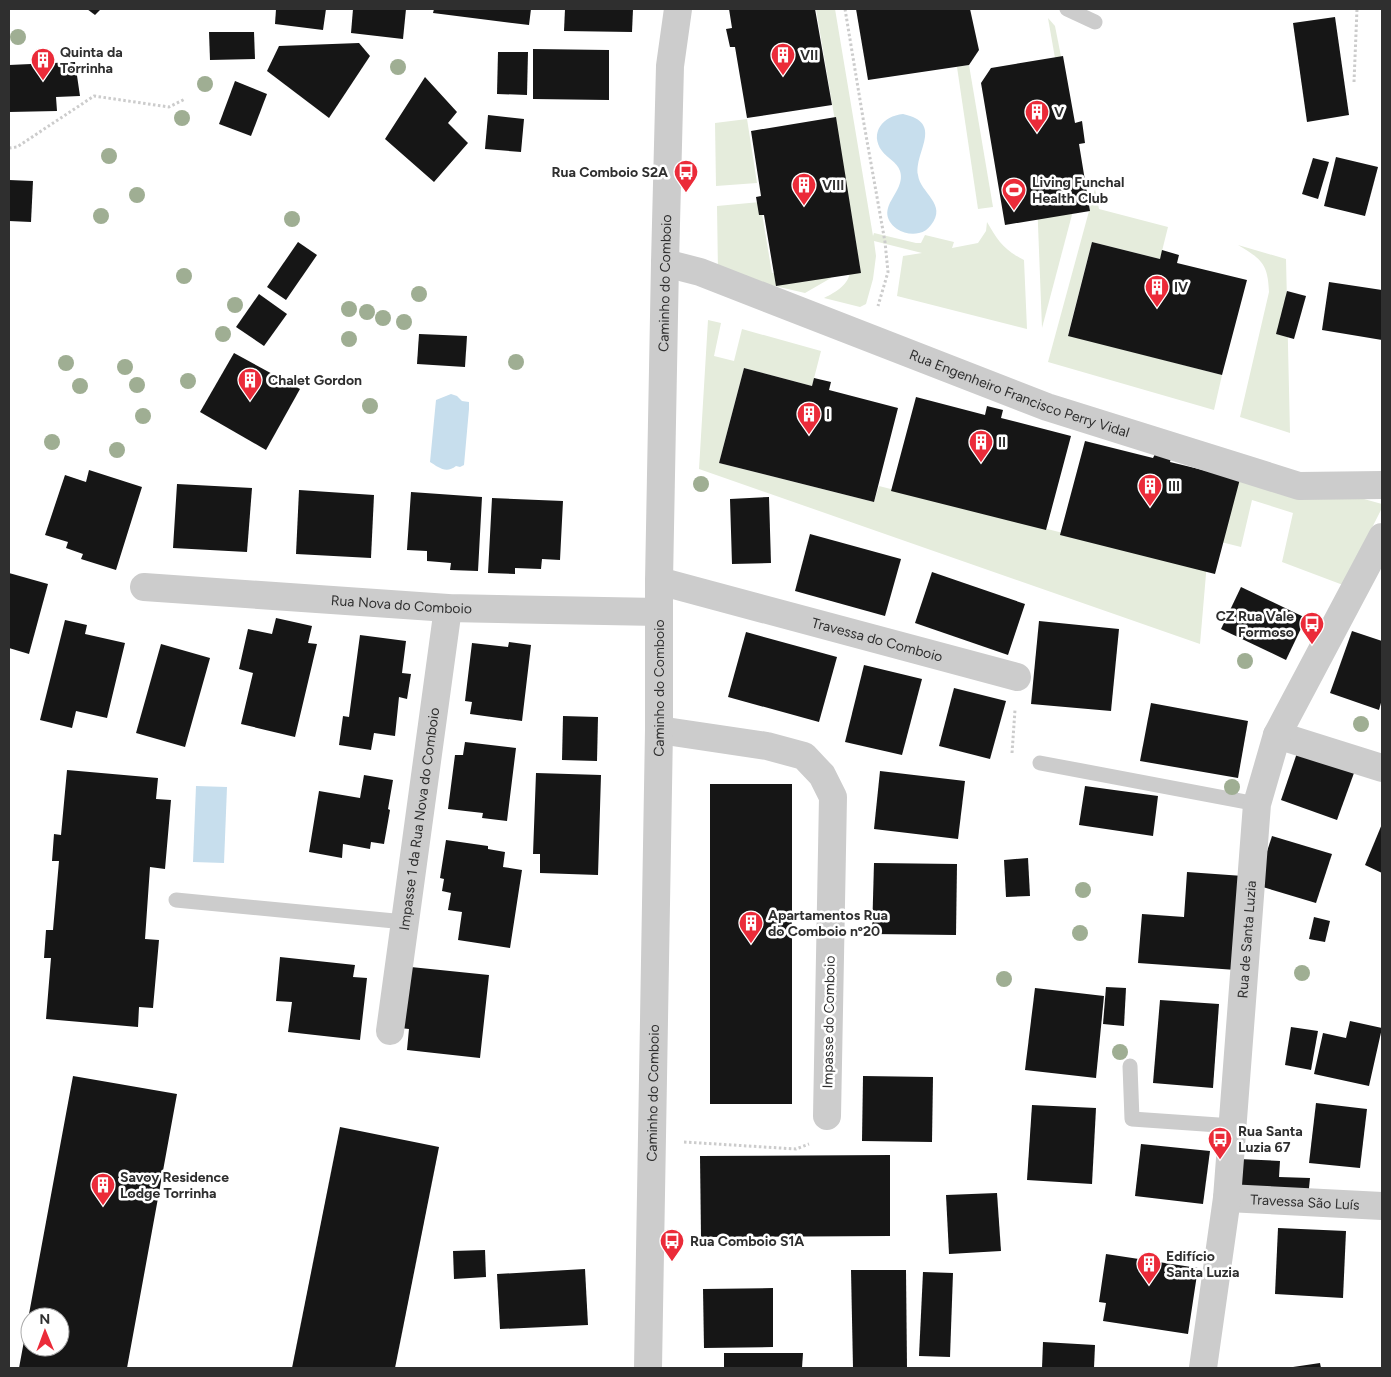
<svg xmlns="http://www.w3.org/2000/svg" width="1391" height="1377" font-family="Figtree,sans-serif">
	<rect width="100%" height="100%" fill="#fff"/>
	<g fill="#e5ecdc">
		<path d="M816,9H835L873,236L874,233L916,243H921L925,235L954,242L952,248L978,243L986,231L987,222C998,241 1004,250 1024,260L1027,329L897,296L903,256L922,253L874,241L876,256L873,279L866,304L860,307L824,298C836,292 850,284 850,270L860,268Z"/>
		<polygon points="1048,18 1055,26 1070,102 1063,104"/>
		<polygon points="969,65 993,207 978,209 957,67"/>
		<polygon points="747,119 757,183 716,186 715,123"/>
		<polygon points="1095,189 1099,209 1168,227 1160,259 1092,242 1068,335 1222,375 1214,410 1048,362"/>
		<polygon points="1078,192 1042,328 1037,199"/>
		<polygon points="760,202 772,273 833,264 831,278 805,293 718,273 717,206"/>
		<path d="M1238,245L1286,259L1290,433L1240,417L1269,292C1268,263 1261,259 1238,245Z"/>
		<polygon points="708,320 721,323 714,356 734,361 742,329 821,351 812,386 744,368 719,463 874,502 879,486 1188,565 1216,458 1382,504 1382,508 1343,585 1282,562 1293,513 1252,500 1241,547 1209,539 1200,644 699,469"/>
	</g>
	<g fill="#c7deed">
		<path d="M903,114C945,123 914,152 918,175C920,193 948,204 931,225C928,229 924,232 919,233C912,235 903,233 897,229C871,208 907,193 900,171C897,162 887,158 882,151C869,133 883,116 903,114Z"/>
		<path d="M451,394L457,396L462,401L469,402V409L464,465L460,467L456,466C446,474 438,467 430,462L436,400Z"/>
		<polygon points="196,786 227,787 224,863 193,862"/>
	</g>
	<g fill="#161616" fill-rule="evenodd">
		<polygon points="87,9 101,9 95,15"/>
		<polygon points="276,9 326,9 323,30 275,24"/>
		<polygon points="353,9 406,9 403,39 351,33"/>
		<polygon points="434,9 531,9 529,25 433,13"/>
		<polygon points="565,9 633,9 632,32 564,31"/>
		<polygon points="729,9 815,9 832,105 747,118 735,47 730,47 726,29 732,28"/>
		<polygon points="856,9 970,9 979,50 969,65 868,80"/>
		<polygon points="1335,17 1349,115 1307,122 1293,23"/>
		<polygon points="209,32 254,32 255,59 210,60"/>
		<polygon points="359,43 370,56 329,118 267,71 279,46"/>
		<polygon points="533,49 609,50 609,100 533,99"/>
		<polygon points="498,52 528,52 527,95 497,94"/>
		<polygon points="1063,56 1075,123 1082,121 1085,143 1079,144 1090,211 1005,225 981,83 991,68"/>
		<polygon points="75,62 80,96 56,97 57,111 9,112 9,65"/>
		<polygon points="425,77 457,112 448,123 468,143 434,182 385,139"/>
		<polygon points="235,81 267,94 251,136 219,124"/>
		<polygon points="488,115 524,119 521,152 485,149"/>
		<polygon points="836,117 861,273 776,286 764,215 759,215 756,197 761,196 751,131"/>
		<polygon points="1336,157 1378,167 1365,216 1324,206"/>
		<polygon points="1313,158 1329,162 1318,199 1302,194"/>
		<polygon points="9,180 33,181 31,222 9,221"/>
		<polygon points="298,242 317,255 286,300 267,287"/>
		<polygon points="1092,242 1160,259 1162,250 1179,255 1177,263 1247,280 1222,375 1068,336"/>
		<polygon points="1329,282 1382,290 1382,340 1322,330"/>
		<polygon points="1287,291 1306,296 1294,339 1276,334"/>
		<polygon points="259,294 287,314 264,346 236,327"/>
		<polygon points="419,334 467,336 465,367 417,364"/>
		<polygon points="234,353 300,389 266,450 200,412"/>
		<polygon points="744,368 812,386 814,378 831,382 829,390 898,408 874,502 719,463"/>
		<polygon points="916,397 985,415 987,406 1003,410 1001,418 1071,436 1046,530 891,491"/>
		<polygon points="1085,441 1153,458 1157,450 1172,454 1170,462 1240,479 1215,574 1060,535"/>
		<polygon points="89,470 142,487 116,570 81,559 83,554 66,548 68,542 45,535 65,475 86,482"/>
		<polygon points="177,484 252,488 247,552 173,548"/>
		<polygon points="299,490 374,495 371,558 296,554"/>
		<polygon points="411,492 482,497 478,571 450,570 451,563 427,561 427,551 407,550"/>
		<polygon points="769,497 771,563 732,564 730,499"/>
		<polygon points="492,498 563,501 560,560 542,559 541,569 515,568 515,574 488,573"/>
		<polygon points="810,534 901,559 885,616 795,591"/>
		<polygon points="932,572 1025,604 1008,655 915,623"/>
		<polygon points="9,573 48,584 29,654 9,648"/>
		<polygon points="1241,587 1306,618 1286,660 1221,629"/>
		<polygon points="276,618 312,626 308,643 317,644 295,737 241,724 253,673 239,669 248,629 272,634"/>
		<polygon points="65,620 87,625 85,634 125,643 107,718 76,711 72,728 40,720"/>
		<polygon points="1039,621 1119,629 1111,711 1031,704"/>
		<polygon points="1352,631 1382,641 1382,699 1379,710 1330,693"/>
		<polygon points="746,632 837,657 819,722 728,697"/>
		<polygon points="360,635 406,641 402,673 411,674 407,699 399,697 395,736 374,733 371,750 339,745 343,716 349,717"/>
		<polygon points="509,642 531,645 522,721 470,714 472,702 465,701 472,643 508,647"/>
		<polygon points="161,644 210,658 185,747 136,733"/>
		<polygon points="864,665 922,679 902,755 845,742"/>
		<polygon points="954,688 1006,701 990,759 939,746"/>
		<polygon points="1151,703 1248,721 1238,778 1140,761"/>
		<polygon points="563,716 598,717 597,761 562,760"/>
		<polygon points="465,742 516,748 507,821 482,818 483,813 448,809 455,755 463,755"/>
		<polygon points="1297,753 1354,773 1337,820 1281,800"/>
		<polygon points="67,770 158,778 156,799 171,800 165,869 150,867 145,939 159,940 153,1008 139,1007 138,1027 46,1019 51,958 44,958 46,930 53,930 59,861 52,861 54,834 61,835"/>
		<polygon points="880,771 965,781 958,839 874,829"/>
		<polygon points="536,773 601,775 598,875 540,873 540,854 533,854"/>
		<polygon points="364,775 393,780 388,809 390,810 384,844 371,842 370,849 343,844 342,858 309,852 319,791 360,798"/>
		<rect x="710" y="784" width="82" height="320"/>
		<polygon points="1085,786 1158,796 1153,836 1079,825"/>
		<polygon points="1382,824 1382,873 1365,865"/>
		<polygon points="1272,836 1332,854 1316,903 1256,885"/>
		<polygon points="446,840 488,846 488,849 505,852 503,867 522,870 510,948 458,940 462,912 448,910 451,893 442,891 444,879 440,878"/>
		<polygon points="1028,858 1030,896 1006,897 1004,860"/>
		<polygon points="874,863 957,864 956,935 872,934"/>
		<polygon points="1187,872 1243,876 1236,970 1138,963 1142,914 1184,917"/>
		<polygon points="1314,917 1330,921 1325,942 1309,939"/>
		<polygon points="280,957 355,965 353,977 367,978 360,1040 288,1032 292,1002 276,1001"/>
		<polygon points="401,966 489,975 480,1058 407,1050 409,1029 400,1028"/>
		<polygon points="1106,987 1126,988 1124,1026 1103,1024"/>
		<polygon points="1035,988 1104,996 1096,1078 1025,1070"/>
		<polygon points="1160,1000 1219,1004 1213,1088 1153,1083"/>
		<polygon points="1350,1021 1382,1028 1369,1086 1314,1074 1323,1033 1346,1038"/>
		<polygon points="1291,1027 1318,1031 1311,1070 1285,1065"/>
		<path d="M73,1076L177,1094L127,1368H19ZM30,1317H60V1347H30Z"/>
		<polygon points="863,1076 933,1077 932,1142 862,1141"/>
		<polygon points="1316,1103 1367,1109 1360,1168 1309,1163"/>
		<polygon points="1032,1105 1096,1108 1092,1184 1027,1180"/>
		<polygon points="340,1127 439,1147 395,1368 292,1368"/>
		<polygon points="1141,1144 1210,1151 1203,1204 1135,1196"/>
		<polygon points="890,1155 890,1236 701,1237 700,1156"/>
		<polygon points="1239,1159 1280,1161 1279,1177 1310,1178 1308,1198 1237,1195"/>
		<polygon points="997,1193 1001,1251 949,1254 946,1195"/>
		<polygon points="1278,1228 1346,1231 1343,1298 1275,1294"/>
		<polygon points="485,1250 486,1277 454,1279 453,1251"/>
		<polygon points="1106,1254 1198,1268 1188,1334 1103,1321 1106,1303 1099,1302"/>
		<polygon points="585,1269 588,1325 500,1329 497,1274"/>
		<polygon points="851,1270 906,1270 907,1368 853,1368"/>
		<polygon points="923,1272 953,1273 950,1357 919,1356"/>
		<polygon points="773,1288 773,1347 704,1348 703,1289"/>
		<polygon points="1043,1342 1095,1345 1094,1368 1042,1368"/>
		<polygon points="724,1353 803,1353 802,1368 724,1368"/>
		<polygon points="1320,1363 1321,1368 1293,1368 1293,1367"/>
	</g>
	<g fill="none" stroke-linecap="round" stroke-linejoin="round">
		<g stroke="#ccc" stroke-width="3" stroke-dasharray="2.5 2.5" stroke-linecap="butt">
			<polyline points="845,9 864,124 885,242 888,272 878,306"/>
			<polyline points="1354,82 1357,9"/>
			<polyline points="9,148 17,147 94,96 169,107 185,99"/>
			<polyline points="1012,753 1015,710"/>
			<polyline points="684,1142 796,1149 809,1144"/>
		</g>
		<g stroke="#ccc" stroke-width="15">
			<polyline points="1067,9 1095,22"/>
			<polyline points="1040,763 1257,804"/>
			<polyline points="176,900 405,922"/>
			<polyline points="1130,1066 1132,1119 1233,1126"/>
		</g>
		<g stroke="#ccc" stroke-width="28">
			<path id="s1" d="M665,263L700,272L1047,407L1299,486L1382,485"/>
			<path id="s2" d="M659,581L1017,677"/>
			<path id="s3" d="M144,587L448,608L659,612"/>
			<polyline points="659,730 767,746 804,756 822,775 833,797 827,1116"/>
			<polyline points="1277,735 1382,768"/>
			<path id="s4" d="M390,1031L448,608"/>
			<path id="s5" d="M1227,1198L1382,1206"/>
			<path id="s6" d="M648,1368L659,730V581L665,263L670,66L678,9"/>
			<path id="s7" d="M1203,1368L1227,1198L1257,804L1277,735L1382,537"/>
		</g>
	</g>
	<g fill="#9fae93">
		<circle cx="18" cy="37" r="8"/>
		<circle cx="398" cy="67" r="8"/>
		<circle cx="205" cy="84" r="8"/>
		<circle cx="182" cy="118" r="8"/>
		<circle cx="109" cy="156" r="8"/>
		<circle cx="137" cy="195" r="8"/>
		<circle cx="101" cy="216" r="8"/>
		<circle cx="292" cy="219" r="8"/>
		<circle cx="184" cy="276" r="8"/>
		<circle cx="419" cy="294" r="8"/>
		<circle cx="235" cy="305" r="8"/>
		<circle cx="349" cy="309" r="8"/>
		<circle cx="367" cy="312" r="8"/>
		<circle cx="383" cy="318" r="8"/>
		<circle cx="404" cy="322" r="8"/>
		<circle cx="223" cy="334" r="8"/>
		<circle cx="349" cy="339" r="8"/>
		<circle cx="516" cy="362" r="8"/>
		<circle cx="66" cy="363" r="8"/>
		<circle cx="125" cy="367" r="8"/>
		<circle cx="188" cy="381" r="8"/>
		<circle cx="137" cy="385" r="8"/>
		<circle cx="80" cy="386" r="8"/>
		<circle cx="370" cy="406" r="8"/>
		<circle cx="143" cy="416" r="8"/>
		<circle cx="52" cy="442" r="8"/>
		<circle cx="117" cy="450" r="8"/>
		<circle cx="701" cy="484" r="8"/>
		<circle cx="1245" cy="661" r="8"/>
		<circle cx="1361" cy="724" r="8"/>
		<circle cx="1232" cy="787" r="8"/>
		<circle cx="1083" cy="890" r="8"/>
		<circle cx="1080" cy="933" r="8"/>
		<circle cx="1302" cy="973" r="8"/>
		<circle cx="1004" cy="979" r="8"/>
		<circle cx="1120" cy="1052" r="8"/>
	</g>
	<defs>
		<symbol id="building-pin" viewBox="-11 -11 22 30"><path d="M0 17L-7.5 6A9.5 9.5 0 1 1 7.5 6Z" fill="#eb2b39" stroke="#fff"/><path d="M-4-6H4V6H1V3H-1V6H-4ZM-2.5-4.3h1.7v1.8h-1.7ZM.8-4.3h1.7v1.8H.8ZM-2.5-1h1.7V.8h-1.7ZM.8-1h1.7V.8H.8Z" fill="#fff"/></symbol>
		<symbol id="bus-pin" viewBox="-11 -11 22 30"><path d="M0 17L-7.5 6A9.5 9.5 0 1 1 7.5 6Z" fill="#eb2b39" stroke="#fff"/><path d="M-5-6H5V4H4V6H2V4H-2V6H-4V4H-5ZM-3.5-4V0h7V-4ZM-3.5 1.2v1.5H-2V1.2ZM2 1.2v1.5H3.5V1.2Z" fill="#fff"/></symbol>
		<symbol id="stadium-pin" viewBox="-11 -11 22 30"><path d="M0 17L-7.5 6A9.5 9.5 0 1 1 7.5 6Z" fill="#eb2b39" stroke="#fff"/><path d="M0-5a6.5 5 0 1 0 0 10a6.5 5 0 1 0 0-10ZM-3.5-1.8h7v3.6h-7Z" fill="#fff"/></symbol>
	</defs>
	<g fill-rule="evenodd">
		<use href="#building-pin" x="769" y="41" width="28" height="38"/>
		<use href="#building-pin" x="29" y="46" width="28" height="38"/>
		<use href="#building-pin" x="1023" y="98" width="28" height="38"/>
		<use href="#bus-pin" x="672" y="158" width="28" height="38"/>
		<use href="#building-pin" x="790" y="171" width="28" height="38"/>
		<use href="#stadium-pin" x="1000" y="176" width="28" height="38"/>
		<use href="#building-pin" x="1143" y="273" width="28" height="38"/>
		<use href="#building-pin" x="236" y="366" width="28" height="38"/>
		<use href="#building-pin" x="795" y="400" width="28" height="38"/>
		<use href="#building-pin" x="967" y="428" width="28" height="38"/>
		<use href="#building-pin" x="1136" y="472" width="28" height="38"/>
		<use href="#bus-pin" x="1298" y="610" width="28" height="38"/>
		<use href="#building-pin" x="737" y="909" width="28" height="38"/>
		<use href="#bus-pin" x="1206" y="1125" width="28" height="38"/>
		<use href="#building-pin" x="89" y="1171" width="28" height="38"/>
		<use href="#bus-pin" x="658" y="1227" width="28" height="38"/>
		<use href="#building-pin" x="1135" y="1250" width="28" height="38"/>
	</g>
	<g text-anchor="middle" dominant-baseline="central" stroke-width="5" stroke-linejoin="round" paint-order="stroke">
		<g font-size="14" font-weight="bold" fill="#2f2f2f" stroke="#fff" text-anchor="start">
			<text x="60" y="52">Quinta da<tspan x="60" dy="16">Torrinha</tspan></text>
			<text x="800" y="55">VII</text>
			<text x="1054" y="112">V</text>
			<text x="668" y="172" text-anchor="end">Rua Comboio S2A</text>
			<text x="1032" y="182">Living Funchal<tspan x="1032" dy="16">Health Club</tspan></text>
			<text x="822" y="185">VIII</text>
			<text x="1174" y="287">IV</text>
			<text x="268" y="380">Chalet Gordon</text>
			<text x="826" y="414">I</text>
			<text x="998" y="442">II</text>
			<text x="1168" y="486">III</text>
			<text x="1294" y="616" text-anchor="end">CZ Rua Vale<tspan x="1294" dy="16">Formoso</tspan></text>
			<text x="768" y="915">Apartamentos Rua<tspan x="768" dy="16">do Comboio nº20</tspan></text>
			<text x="1238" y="1131">Rua Santa<tspan x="1238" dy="16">Luzia 67</tspan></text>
			<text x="120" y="1177">Savoy Residence<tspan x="120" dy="16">Lodge Torrinha</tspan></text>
			<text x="690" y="1241">Rua Comboio S1A</text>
			<text x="1166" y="1256">Edifício<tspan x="1166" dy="16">Santa Luzia</tspan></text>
		</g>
		<g font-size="14" fill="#2f2f2f" stroke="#fff">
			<text stroke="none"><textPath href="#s6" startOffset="1085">Caminho do Comboio</textPath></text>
			<text stroke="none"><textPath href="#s1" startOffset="378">Rua Engenheiro Francisco Perry Vidal</textPath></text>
			<text stroke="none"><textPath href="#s3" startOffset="258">Rua Nova do Comboio</textPath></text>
			<text stroke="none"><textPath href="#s2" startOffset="226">Travessa do Comboio</textPath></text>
			<text stroke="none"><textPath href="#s6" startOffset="680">Caminho do Comboio</textPath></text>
			<text stroke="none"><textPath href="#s4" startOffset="214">Impasse 1 da Rua Nova do Comboio</textPath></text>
			<text stroke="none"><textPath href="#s7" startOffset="431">Rua de Santa Luzia</textPath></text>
			<text transform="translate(829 1022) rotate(-89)">Impasse do Comboio</text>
			<text stroke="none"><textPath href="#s6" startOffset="275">Caminho do Comboio</textPath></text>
			<text stroke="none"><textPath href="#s5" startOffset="78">Travessa São Luís</textPath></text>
		</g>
	</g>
	<rect width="1391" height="1377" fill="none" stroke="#2f2f2f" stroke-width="20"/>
	<g transform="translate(45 1332) rotate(359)"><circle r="24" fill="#ffffff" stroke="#acacac"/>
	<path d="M0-4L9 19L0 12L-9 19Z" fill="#eb2b39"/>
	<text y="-8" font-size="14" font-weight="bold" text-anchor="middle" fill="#2f2f2f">N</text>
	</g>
</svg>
